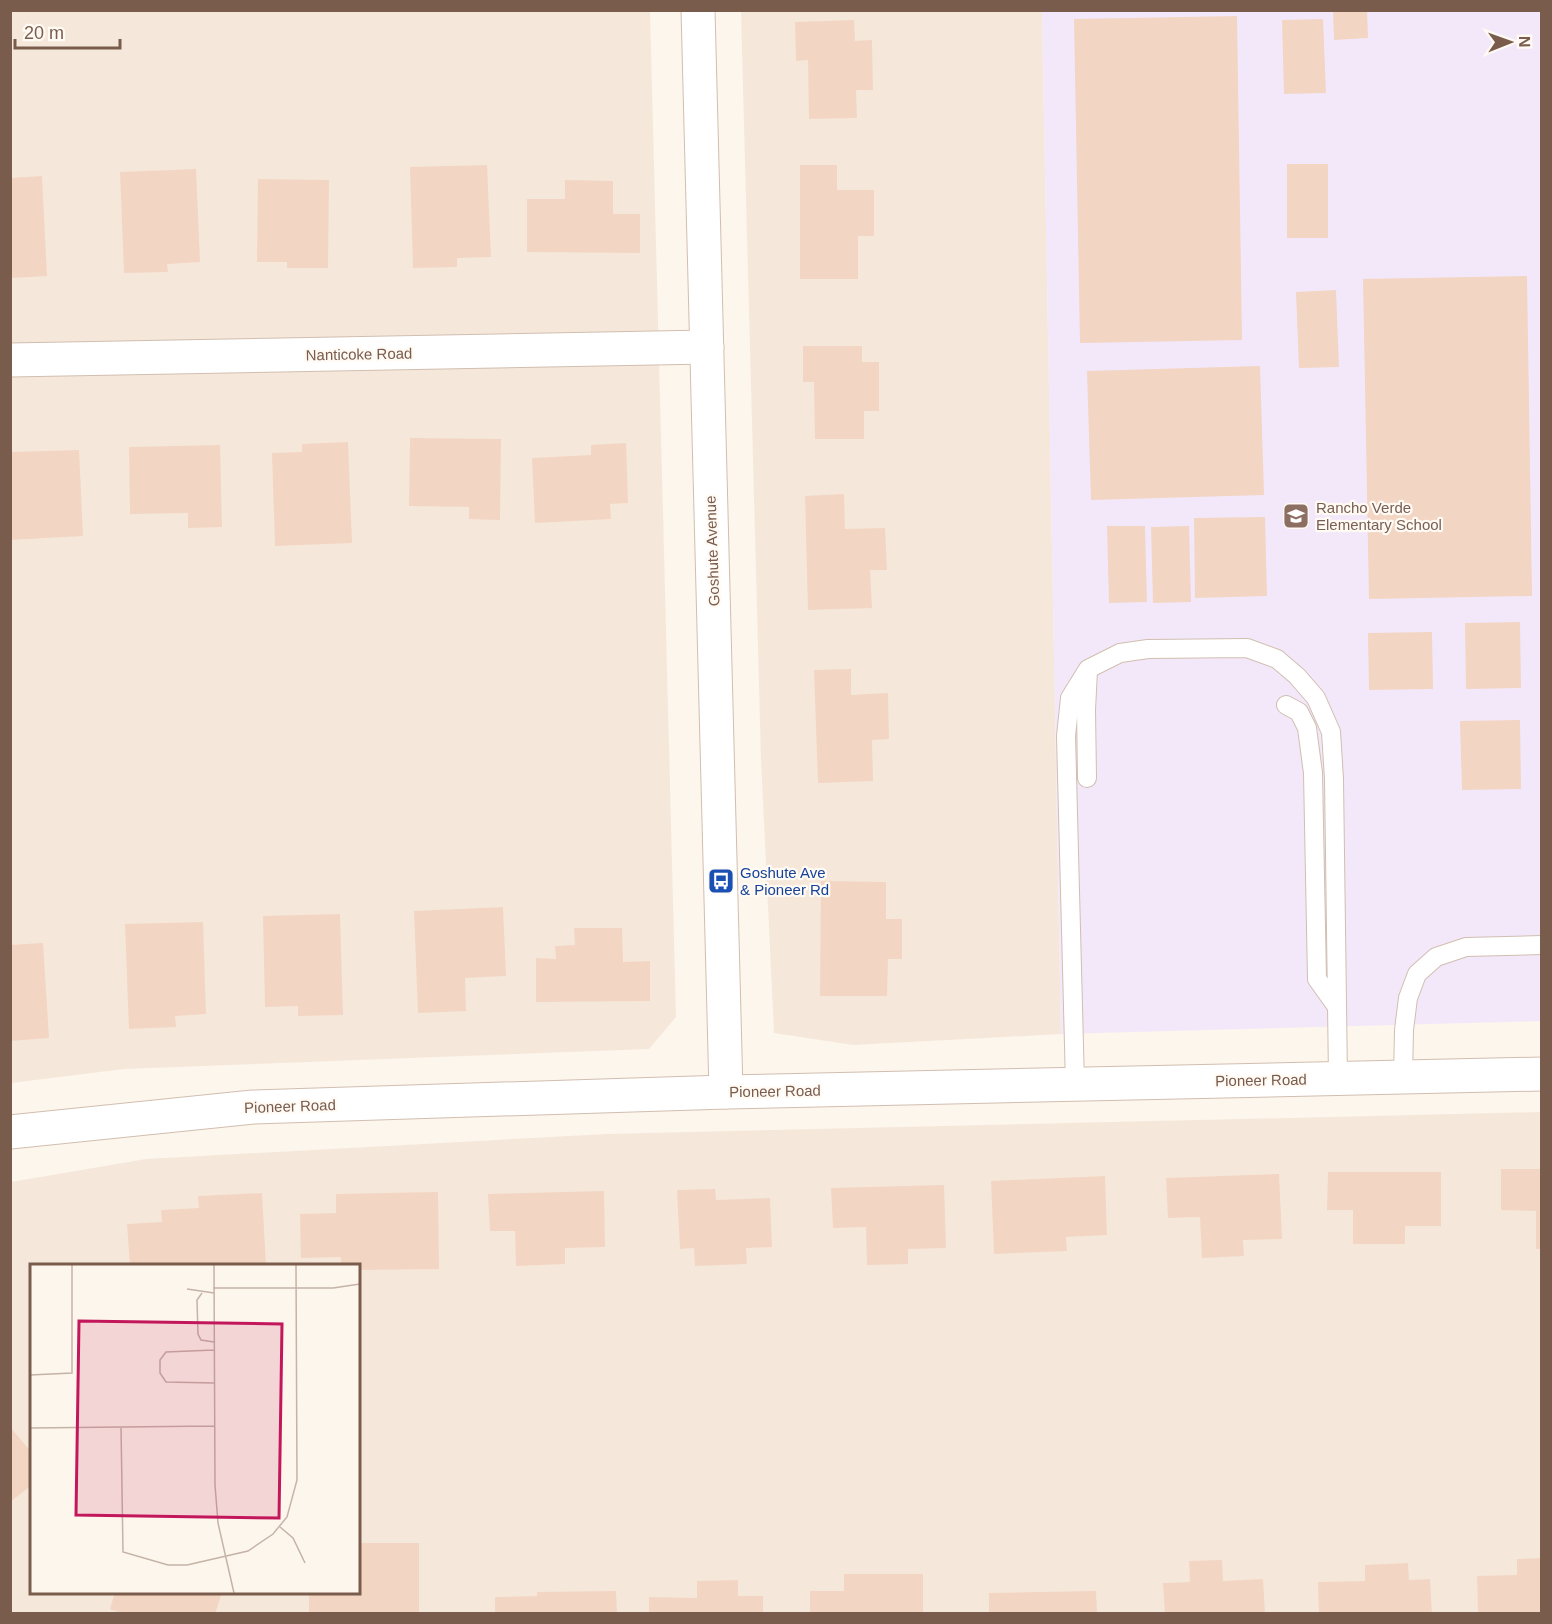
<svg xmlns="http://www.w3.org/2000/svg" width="1552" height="1624" font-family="Helvetica,sans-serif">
	<rect width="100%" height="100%" fill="#fdf6ec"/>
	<g fill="#f5e8da" fill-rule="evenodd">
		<polygon points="10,11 650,11 676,1017 649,1049 124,1069 11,1083"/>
		<polygon points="741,11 1042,11 1061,1034 853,1045 774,1033 761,759"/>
		<path d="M1541,1112V1613L11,1614V1182L146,1159L607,1134ZM32,1266H358V1592H32Z"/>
	</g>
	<polygon fill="#f3e8fa" points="1042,11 1541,11 1541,1021 1061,1034"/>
	<g fill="#f3d5c3">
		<polygon points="1333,10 1367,10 1368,38 1334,40"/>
		<polygon points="1237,16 1242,340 1080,343 1074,19"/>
		<polygon points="1323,19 1326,93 1284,94 1282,20"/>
		<polygon points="854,20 855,41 872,40 873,90 856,90 857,118 809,119 808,60 796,61 795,22"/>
		<rect x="1287" y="164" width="41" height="74"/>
		<polygon points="487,165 491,257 457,258 457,267 413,268 410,167"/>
		<polygon points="800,165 837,165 837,190 874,190 874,236 858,236 858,279 800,279"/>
		<polygon points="196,169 200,262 167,264 168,272 124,273 120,172"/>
		<polygon points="42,176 47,276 10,278 10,178"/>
		<polygon points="258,179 329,180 328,268 287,268 287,262 257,262"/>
		<polygon points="565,180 613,181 613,214 640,214 640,253 527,252 527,199 565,199"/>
		<polygon points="1527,276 1532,596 1369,599 1363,279"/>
		<polygon points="1336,290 1339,367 1299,368 1296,292"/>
		<polygon points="803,346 862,346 862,362 879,362 879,411 864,411 864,439 815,439 814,382 803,382"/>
		<polygon points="1260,366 1264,495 1091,500 1087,371"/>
		<polygon points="410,438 501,439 500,520 469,519 469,507 409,506"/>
		<polygon points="348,442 352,543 275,546 272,453 302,452 302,444"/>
		<polygon points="626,443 628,503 610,504 611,519 535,523 532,458 591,455 591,445"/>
		<polygon points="220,445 222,527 188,528 188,513 130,514 129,447"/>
		<polygon points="79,450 83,536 10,540 10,452"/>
		<polygon points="844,494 845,529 885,528 887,570 870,570 872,608 808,610 805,496"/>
		<polygon points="1265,517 1267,596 1195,598 1194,518"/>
		<polygon points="1107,526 1145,526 1147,602 1109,603"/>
		<polygon points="1189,526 1191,602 1153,603 1151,527"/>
		<polygon points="1520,622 1521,688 1466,689 1465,623"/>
		<polygon points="1432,632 1433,689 1369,690 1368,633"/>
		<polygon points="851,669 851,695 888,693 889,739 872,740 873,781 818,783 814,670"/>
		<polygon points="1520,720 1521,789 1462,790 1460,721"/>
		<polygon points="821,881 886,882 886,919 902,919 902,959 888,959 887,996 820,996"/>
		<polygon points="503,907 506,976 465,978 466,1011 418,1013 414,911"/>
		<polygon points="340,914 343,1015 298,1016 298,1006 265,1007 263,916"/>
		<polygon points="203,922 206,1014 175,1016 176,1027 129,1029 125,924"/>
		<polygon points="574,928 622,928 623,962 650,961 650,1001 536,1002 536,958 556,959 555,946 575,945"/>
		<polygon points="43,943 49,1038 10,1041 10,945"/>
		<polygon points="1501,1169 1542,1169 1542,1249 1536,1249 1536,1211 1501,1210"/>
		<polygon points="1328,1172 1441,1172 1441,1226 1405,1226 1405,1244 1353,1244 1353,1210 1327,1210"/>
		<polygon points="1279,1174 1282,1239 1243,1240 1244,1256 1202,1258 1200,1217 1168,1218 1166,1178"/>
		<polygon points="1105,1176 1107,1235 1066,1237 1067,1251 994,1254 991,1181"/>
		<polygon points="944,1185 946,1248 908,1249 908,1264 867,1265 866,1227 833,1228 831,1188"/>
		<polygon points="715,1189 716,1200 770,1198 772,1247 746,1248 747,1264 695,1266 694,1248 680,1249 677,1190"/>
		<polygon points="604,1191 605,1247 565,1248 565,1264 516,1266 515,1231 490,1231 488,1194"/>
		<polygon points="438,1192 439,1269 358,1270 358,1266 341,1266 341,1257 301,1258 300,1214 336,1213 336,1194"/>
		<polygon points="262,1193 266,1266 130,1266 127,1224 162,1222 161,1210 199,1208 198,1196"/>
		<polygon points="10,1427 32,1453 32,1485 10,1502"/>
		<polygon points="358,1543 419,1543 419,1614 309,1614 309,1592 358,1592"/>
		<polygon points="1542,1558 1542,1614 1478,1614 1477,1576 1517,1575 1517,1559"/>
		<polygon points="1222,1560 1223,1581 1263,1579 1265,1614 1165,1614 1163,1583 1190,1582 1189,1561"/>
		<polygon points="1408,1563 1409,1580 1430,1579 1432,1614 1319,1614 1318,1582 1365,1581 1365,1565"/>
		<polygon points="844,1574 923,1574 923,1614 810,1614 810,1591 844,1591"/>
		<polygon points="738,1580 738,1596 763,1596 763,1614 649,1614 649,1597 697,1598 697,1581"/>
		<polygon points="616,1591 617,1614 495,1614 495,1597 537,1596 537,1592"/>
		<polygon points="1096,1591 1097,1614 989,1614 989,1593"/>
		<polygon points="115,1592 222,1592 215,1614 124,1614 110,1609"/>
	</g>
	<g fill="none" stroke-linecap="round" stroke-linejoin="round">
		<defs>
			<g id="service">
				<polyline points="1286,705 1299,712 1307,728 1313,773 1317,979 1337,1007"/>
				<polyline points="1087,778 1086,710 1088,670"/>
				<polyline points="1403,1077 1404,1030 1408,998 1417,974 1436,957 1466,947 1542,945"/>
				<polyline points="1075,1084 1066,736 1070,698 1088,669 1120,653 1148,649 1247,648 1277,659 1297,676 1316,698 1331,732 1334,779 1338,1079"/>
			</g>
			<g id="minor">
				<polyline points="698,10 726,1092"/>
				<polyline points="10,360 707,347"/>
				<polyline points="10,1132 253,1107 726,1092 1542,1074"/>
			</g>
		</defs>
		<use href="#service" stroke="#d1beb0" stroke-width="20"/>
		<use href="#minor" stroke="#d1beb0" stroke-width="35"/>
		<use href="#service" stroke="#fff" stroke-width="18"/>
		<use href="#minor" stroke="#fff" stroke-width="33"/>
	</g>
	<defs>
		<symbol id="school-square" viewBox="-11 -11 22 22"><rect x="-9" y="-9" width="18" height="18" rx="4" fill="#8d6e63" stroke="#fffaf3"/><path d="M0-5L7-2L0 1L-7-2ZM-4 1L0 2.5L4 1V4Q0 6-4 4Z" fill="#fff"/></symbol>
		<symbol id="bus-square" viewBox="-11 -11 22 22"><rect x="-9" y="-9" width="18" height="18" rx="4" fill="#1a4fb4" stroke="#fffaf3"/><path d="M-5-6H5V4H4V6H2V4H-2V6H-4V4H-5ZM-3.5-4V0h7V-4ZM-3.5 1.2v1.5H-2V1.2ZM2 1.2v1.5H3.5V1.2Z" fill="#fff"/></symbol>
	</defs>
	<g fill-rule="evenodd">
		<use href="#school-square" x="1281" y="501" width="30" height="30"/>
		<use href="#bus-square" x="706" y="866" width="30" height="30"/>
	</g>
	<g text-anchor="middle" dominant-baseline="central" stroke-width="4.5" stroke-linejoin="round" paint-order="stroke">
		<g font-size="15" fill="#7a5c4d" stroke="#fffaf3">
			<text transform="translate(359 354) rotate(-1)">Nanticoke Road</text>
			<text transform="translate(712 551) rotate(-92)">Goshute Avenue</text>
			<text transform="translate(1261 1080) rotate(-1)">Pioneer Road</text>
			<text transform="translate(775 1091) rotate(-1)">Pioneer Road</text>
			<text transform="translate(290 1106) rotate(-2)">Pioneer Road</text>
		</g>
		<g font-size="15" fill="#785e54" stroke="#fffaf3" text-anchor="start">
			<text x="1316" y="507">Rancho Verde<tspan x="1316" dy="17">Elementary School</tspan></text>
		</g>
		<g font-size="15" fill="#164399" stroke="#fffaf3" text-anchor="start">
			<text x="740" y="872">Goshute Ave<tspan x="740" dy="17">&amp; Pioneer Rd</tspan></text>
		</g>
	</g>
	<g transform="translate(30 1264)">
		<rect width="330" height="330" fill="#fdf6ec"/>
		<path fill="none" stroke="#c5b3a7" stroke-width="1.5" d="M184,1L185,221L188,259L204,329M183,24H303L330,20M157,25L184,29M172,29L167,36L168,70L171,76L184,78M184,86L136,88L130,96V109L136,118L184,119M0,111L42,109V1M91,163L93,288L138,301H157L218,287L243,270L257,253L267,216L266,1M0,164L184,162M250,263L263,274L275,299"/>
		<path fill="#c2185b" fill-opacity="0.15" stroke="#c2185b" stroke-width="3" d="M49,57L252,60L249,254L46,251Z"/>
		<rect width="330" height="330" fill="none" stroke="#7a5c4d" stroke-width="3"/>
	</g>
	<rect width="1552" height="1624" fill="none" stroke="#7a5c4d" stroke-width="24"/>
	<g transform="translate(1510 42) rotate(89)" stroke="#fffaf3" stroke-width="4.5" paint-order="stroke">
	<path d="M0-4.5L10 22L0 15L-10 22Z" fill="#7a5c4d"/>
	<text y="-9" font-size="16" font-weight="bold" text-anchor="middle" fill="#7a5c4d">N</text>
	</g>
	<path d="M15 39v9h105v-9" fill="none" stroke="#7a5c4d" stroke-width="3"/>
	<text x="24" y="39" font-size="18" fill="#7a5c4d" stroke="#fffaf3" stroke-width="4.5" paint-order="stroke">20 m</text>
</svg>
